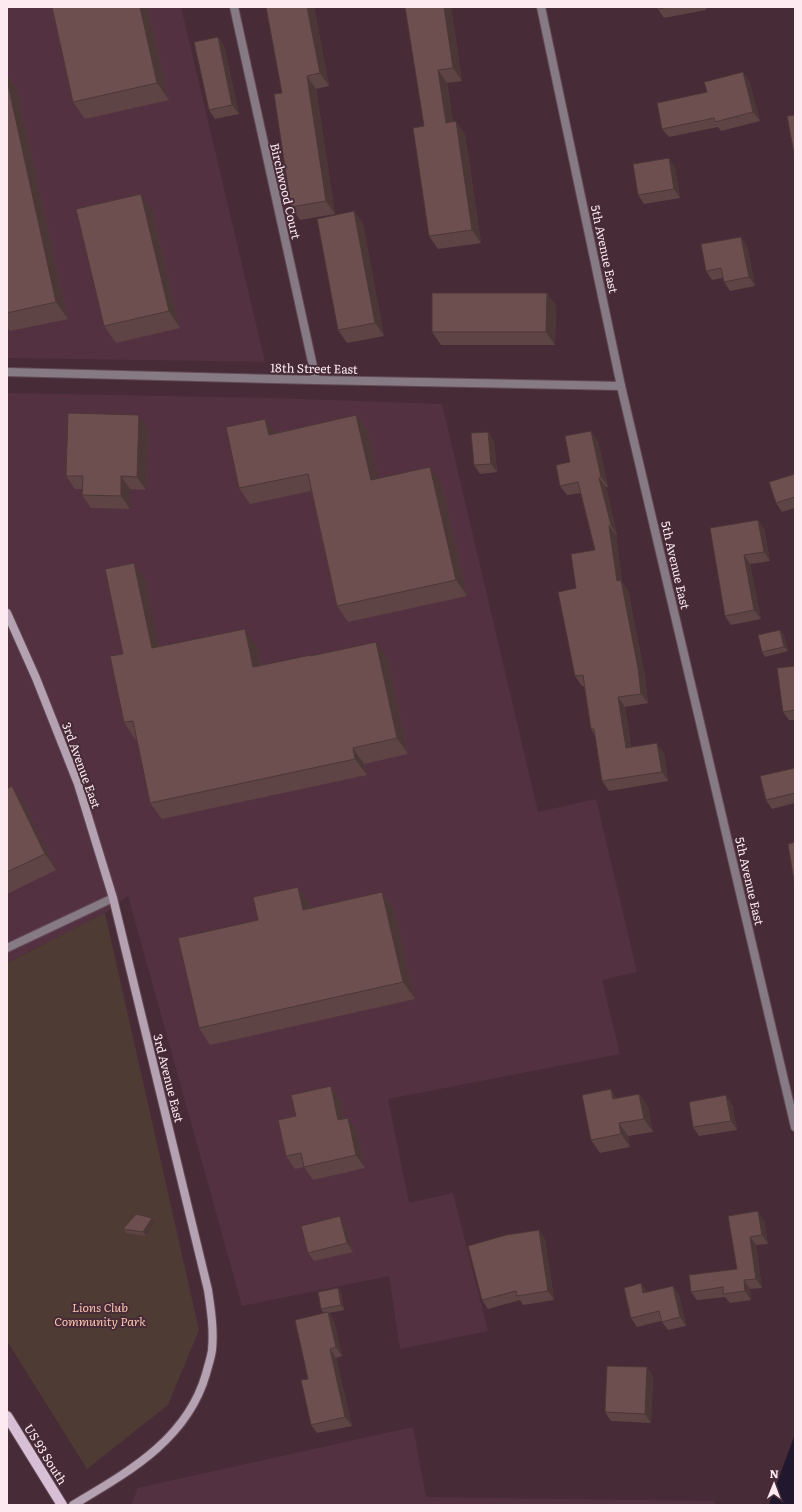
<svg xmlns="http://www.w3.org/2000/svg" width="802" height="1512" font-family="Literata,serif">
	<rect width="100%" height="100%" fill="#472b37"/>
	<g fill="#543141">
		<polygon points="7,7 181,7 265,362 7,358"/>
		<polygon points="7,393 274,398 442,404 538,812 596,799 637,972 602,980 620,1054 388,1099 409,1203 453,1193 488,1331 400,1349 389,1276 242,1306 128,896 105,913 7,963"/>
		<polygon points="413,1427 426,1497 714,1501 714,1505 131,1505 138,1488"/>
	</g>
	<polygon fill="#4e3b33" points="105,913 199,1330 168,1405 87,1469 7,1341 7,963"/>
	<polygon fill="#21182d" points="795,1434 795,1505 769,1505 770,1502"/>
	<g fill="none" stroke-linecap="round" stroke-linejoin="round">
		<defs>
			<g id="street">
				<polyline points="234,7 316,380"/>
				<polyline points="541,7 621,386 795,1127"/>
				<polyline points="7,372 316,380 621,386"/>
				<polyline points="7,948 113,898"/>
			</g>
			<path id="secondary" d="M7,613L36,678L78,784L113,898L208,1290C211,1310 214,1330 212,1350C211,1358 208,1366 206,1374C187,1440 128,1472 73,1505"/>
			<polyline id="primary" points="7,1416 62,1505"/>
		</defs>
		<use href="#street" stroke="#644a55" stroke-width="10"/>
		<use href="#secondary" stroke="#644a55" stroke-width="10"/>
		<use href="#primary" stroke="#644a55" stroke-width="12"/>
		<use href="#street" stroke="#867b85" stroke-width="8"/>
		<use href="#secondary" stroke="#b4a2b3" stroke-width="8"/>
		<use href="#primary" stroke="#d7c0d6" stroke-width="10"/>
	</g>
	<g fill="#5e4444">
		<polygon points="52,7 148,7 169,100 85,119 73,102"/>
		<polygon points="266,7 314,7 329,86 316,89 335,214 300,220 291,207 282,93"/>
		<polygon points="451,7 462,81 447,83 453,122 465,134 481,243 438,249 429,236 424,126"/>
		<polygon points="658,7 706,7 706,10 664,18 658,9"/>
		<polygon points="218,37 224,46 239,114 215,119 209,110"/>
		<polygon points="7,75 17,89 68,319 10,331 7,327"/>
		<polygon points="749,81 760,121 721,131 718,127 669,137 662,129 707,92"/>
		<polygon points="675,167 680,198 644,204 638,195"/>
		<polygon points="152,210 180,328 116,343 104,326"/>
		<polygon points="354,211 363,224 384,336 347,343 338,330"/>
		<polygon points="741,237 747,246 755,286 730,291 724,282 723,278 712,280 706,271"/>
		<polygon points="547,293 556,306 555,345 441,345 432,332"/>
		<polygon points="356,415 368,431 378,478 442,483 467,596 348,622 337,606 311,491 250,504 239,488 275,433"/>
		<polygon points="148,428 146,490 130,489 130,509 91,508 82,495 82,489 75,489 66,476"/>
		<polygon points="488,432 494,441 497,472 480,474 474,465"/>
		<polygon points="598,441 608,487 606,487 617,535 616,535 622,582 628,590 645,677 648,703 625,707 631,748 664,753 668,781 609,791 602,781 595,736 591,729 584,686 582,686 575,676 576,588 595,550 581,493 567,495 560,486 570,462"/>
		<polygon points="795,474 795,508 782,512 776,503"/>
		<polygon points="758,520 764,529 770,561 750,564 761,619 731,625 725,616 710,528"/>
		<polygon points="145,579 159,647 257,646 261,665 312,656 388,658 408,754 364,764 367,775 162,819 150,803 137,738 135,739 124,722 123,654"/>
		<polygon points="780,630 784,635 788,651 765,657 762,652"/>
		<polygon points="795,666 795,720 789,720 783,712"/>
		<polygon points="795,768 795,803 772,809 766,800"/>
		<polygon points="12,786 24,803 56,870 7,894 7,789"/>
		<polygon points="382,892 394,908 415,999 210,1045 199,1028 258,920 309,904 310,908"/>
		<polygon points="331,1086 340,1099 344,1119 348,1118 357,1131 365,1168 313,1180 304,1167 295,1169 286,1156 296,1116"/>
		<polygon points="639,1094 648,1107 653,1132 628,1136 630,1147 600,1153 591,1140 618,1098"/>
		<polygon points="732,1104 737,1130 699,1136 693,1127"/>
		<polygon points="728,1216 764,1220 768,1244 756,1245 762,1288 750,1289 751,1300 730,1303 725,1297 697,1300 691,1292 737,1269"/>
		<polygon points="155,1222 146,1236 126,1233 123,1229"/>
		<polygon points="346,1225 353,1252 314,1261 308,1253"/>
		<polygon points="545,1239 554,1300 523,1305 520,1300 488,1309 482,1300"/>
		<polygon points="641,1283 647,1292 673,1286 679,1295 686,1326 668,1330 661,1321 637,1327 631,1318"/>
		<polygon points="338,1288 341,1292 344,1310 329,1313 334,1321 342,1356 336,1358 352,1426 317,1433 311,1425 308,1379 324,1313 321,1309"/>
		<polygon points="653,1376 651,1423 611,1421 605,1412"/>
	</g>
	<g fill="#4c3737">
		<polygon points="140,7 148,7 169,100 157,83"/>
		<polygon points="307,7 314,7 329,86 320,73"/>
		<polygon points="444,7 451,7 462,81 453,68"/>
		<polygon points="218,37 224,46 239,114 232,105"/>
		<polygon points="438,70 447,83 455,136 446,123"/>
		<polygon points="743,72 749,81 760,121 753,112"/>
		<polygon points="7,75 17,89 68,319 56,302 7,80"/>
		<polygon points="307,76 316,89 335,214 326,201"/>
		<polygon points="456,121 465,134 481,243 472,230"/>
		<polygon points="669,158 675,167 680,198 674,189"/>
		<polygon points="141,194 152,210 180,328 169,311"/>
		<polygon points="354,211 363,224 384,336 375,323"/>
		<polygon points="741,237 747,246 755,286 749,277"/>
		<polygon points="547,293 556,306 555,345 546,332"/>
		<polygon points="139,415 148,428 146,490 137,477"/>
		<polygon points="356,415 368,431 382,496 371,480"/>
		<polygon points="265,419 277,435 269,435"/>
		<polygon points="591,431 598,441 608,487 601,477"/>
		<polygon points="488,432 494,441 497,472 491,464"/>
		<polygon points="430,467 442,483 467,596 456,580"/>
		<polygon points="121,476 130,489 130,509 121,496"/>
		<polygon points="599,478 606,487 617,535 611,525"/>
		<polygon points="758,520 764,529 770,561 764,552"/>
		<polygon points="609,526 616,535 622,582 628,590 645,677 648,703 641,694 617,581"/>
		<polygon points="744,555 750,564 761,619 754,610"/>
		<polygon points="134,563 145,579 163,664 152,648"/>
		<polygon points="245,629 257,646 264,683 253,667"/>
		<polygon points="780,630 784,635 788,651 784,647"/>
		<polygon points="376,642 388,658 408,754 397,738"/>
		<polygon points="618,697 625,707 632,758 626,748"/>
		<polygon points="657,743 664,753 668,781 662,772"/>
		<polygon points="353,748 364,764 367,775 355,759"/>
		<polygon points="12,786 24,803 56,870 45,854"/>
		<polygon points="298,887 309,904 315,926 303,910"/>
		<polygon points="382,892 394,908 415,999 403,982"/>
		<polygon points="331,1086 340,1099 347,1133 338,1120"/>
		<polygon points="611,1089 620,1102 613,1099"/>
		<polygon points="639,1094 648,1107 653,1132 644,1119"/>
		<polygon points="726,1095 732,1104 737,1130 731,1121"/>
		<polygon points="348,1118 357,1131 365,1168 356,1155"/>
		<polygon points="619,1123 628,1136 630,1147 621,1134"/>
		<polygon points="758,1211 764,1220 768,1244 762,1235"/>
		<polygon points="340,1216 346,1225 353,1252 347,1243"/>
		<polygon points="152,1218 155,1222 146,1236 143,1232"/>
		<polygon points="539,1230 545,1239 554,1300 548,1291"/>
		<polygon points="750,1237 756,1245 762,1288 756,1279"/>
		<polygon points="744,1280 750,1289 751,1300 745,1291"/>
		<polygon points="641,1283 647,1292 643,1293"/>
		<polygon points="673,1286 679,1295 686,1326 680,1317"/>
		<polygon points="338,1288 341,1292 344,1310 341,1305"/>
		<polygon points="328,1312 334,1321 342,1356 336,1347"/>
		<polygon points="330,1349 336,1358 352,1426 345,1417"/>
		<polygon points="647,1367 653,1376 651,1423 645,1414"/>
	</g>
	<g fill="#6d4f4f" stroke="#4c3737">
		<polygon points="52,7 140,7 157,83 73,102"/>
		<polygon points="266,7 307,7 320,73 307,76 326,201 291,207 274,94 282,93"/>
		<polygon points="405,7 444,7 453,68 438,70 446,123 456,121 472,230 429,236 413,128 424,126"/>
		<polygon points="658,7 670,7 658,9"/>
		<polygon points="218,37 232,105 209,110 194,42"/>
		<polygon points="743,72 753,112 715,122 714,118 662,129 657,103 707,92 704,82"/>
		<polygon points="7,80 56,302 7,313"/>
		<polygon points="795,115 795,152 794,153 787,116"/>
		<polygon points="669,158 674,189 638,195 633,164"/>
		<polygon points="141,194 169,311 104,326 76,209"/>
		<polygon points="354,211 375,323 338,330 317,219"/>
		<polygon points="741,237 749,277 724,282 721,268 706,271 701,244"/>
		<polygon points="432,293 547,293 546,332 432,332"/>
		<polygon points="68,413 139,415 137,477 121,476 121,496 82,495 83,476 66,476"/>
		<polygon points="356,415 371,480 430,467 456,580 337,606 308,474 239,488 226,427 265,419 269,435"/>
		<polygon points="591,431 601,477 599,478 611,525 609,526 617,581 621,580 638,668 641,694 618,697 626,748 657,743 662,772 602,781 594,729 591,729 583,675 575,676 558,592 576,588 571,554 595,550 578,482 560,486 556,465 570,462 565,436"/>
		<polygon points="488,432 491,464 474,465 471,433"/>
		<polygon points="795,474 795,497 776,503 769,482"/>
		<polygon points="758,520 764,552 744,555 754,610 725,616 710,528"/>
		<polygon points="134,563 152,648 245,629 253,667 311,655 311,656 376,642 397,738 353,748 355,759 150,803 133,721 124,722 110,656 123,654 105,569"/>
		<polygon points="780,630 784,647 762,652 758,635"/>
		<polygon points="795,666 795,710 783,712 777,668"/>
		<polygon points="795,768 795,793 766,800 760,776"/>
		<polygon points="12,786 45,854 7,872 7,789"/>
		<polygon points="795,842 795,887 788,844"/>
		<polygon points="298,887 303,910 382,892 403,982 199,1028 178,938 258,920 253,897"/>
		<polygon points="331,1086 338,1120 348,1118 356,1155 304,1167 301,1153 286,1156 278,1120 296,1116 291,1095"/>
		<polygon points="611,1089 613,1099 639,1094 644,1119 619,1123 621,1134 591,1140 582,1095"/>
		<polygon points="726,1095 731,1121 693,1127 689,1102"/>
		<polygon points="758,1211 762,1235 750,1237 756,1279 744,1280 745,1291 723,1294 723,1287 691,1292 689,1275 737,1269 728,1216"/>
		<polygon points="136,1214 152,1218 143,1232 123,1229"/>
		<polygon points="340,1216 347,1243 308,1253 301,1226"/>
		<polygon points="539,1230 548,1291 517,1296 516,1291 482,1300 468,1246 506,1235"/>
		<polygon points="641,1283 643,1293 673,1286 680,1317 662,1322 659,1311 631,1318 624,1288"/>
		<polygon points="338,1288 341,1305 321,1309 318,1292"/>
		<polygon points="328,1312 336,1347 330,1349 345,1417 311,1425 301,1380 308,1379 295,1320"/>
		<polygon points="607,1366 647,1367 645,1414 605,1412"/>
	</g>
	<g text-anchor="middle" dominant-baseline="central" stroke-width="4" stroke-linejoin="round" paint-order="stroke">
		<g font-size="12" fill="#fdeaf1" stroke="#472b37">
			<text transform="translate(286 191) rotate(77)">Birchwood Court</text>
			<text transform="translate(605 249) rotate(78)">5th Avenue East</text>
			<text transform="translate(314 368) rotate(1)">18th Street East</text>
			<text transform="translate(676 565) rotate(77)">5th Avenue East</text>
			<text transform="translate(82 765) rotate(70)">3rd Avenue East</text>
			<text transform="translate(750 881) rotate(77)">5th Avenue East</text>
			<text transform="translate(169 1078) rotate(76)">3rd Avenue East</text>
			<text transform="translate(46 1454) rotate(58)">US 93 South</text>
		</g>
		<g font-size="12" font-style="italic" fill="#fdc5af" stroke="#472b37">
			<text x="100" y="1307">Lions Club<tspan x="100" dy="14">Community Park</tspan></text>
		</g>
	</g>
	<rect width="802" height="1512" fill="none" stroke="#fdeaf1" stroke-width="16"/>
	<g transform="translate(774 1484) rotate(1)" stroke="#472b37" stroke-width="3" paint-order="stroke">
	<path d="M0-3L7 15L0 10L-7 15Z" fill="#fdeaf1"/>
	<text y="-6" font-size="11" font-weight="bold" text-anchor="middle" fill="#fdeaf1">N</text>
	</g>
</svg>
